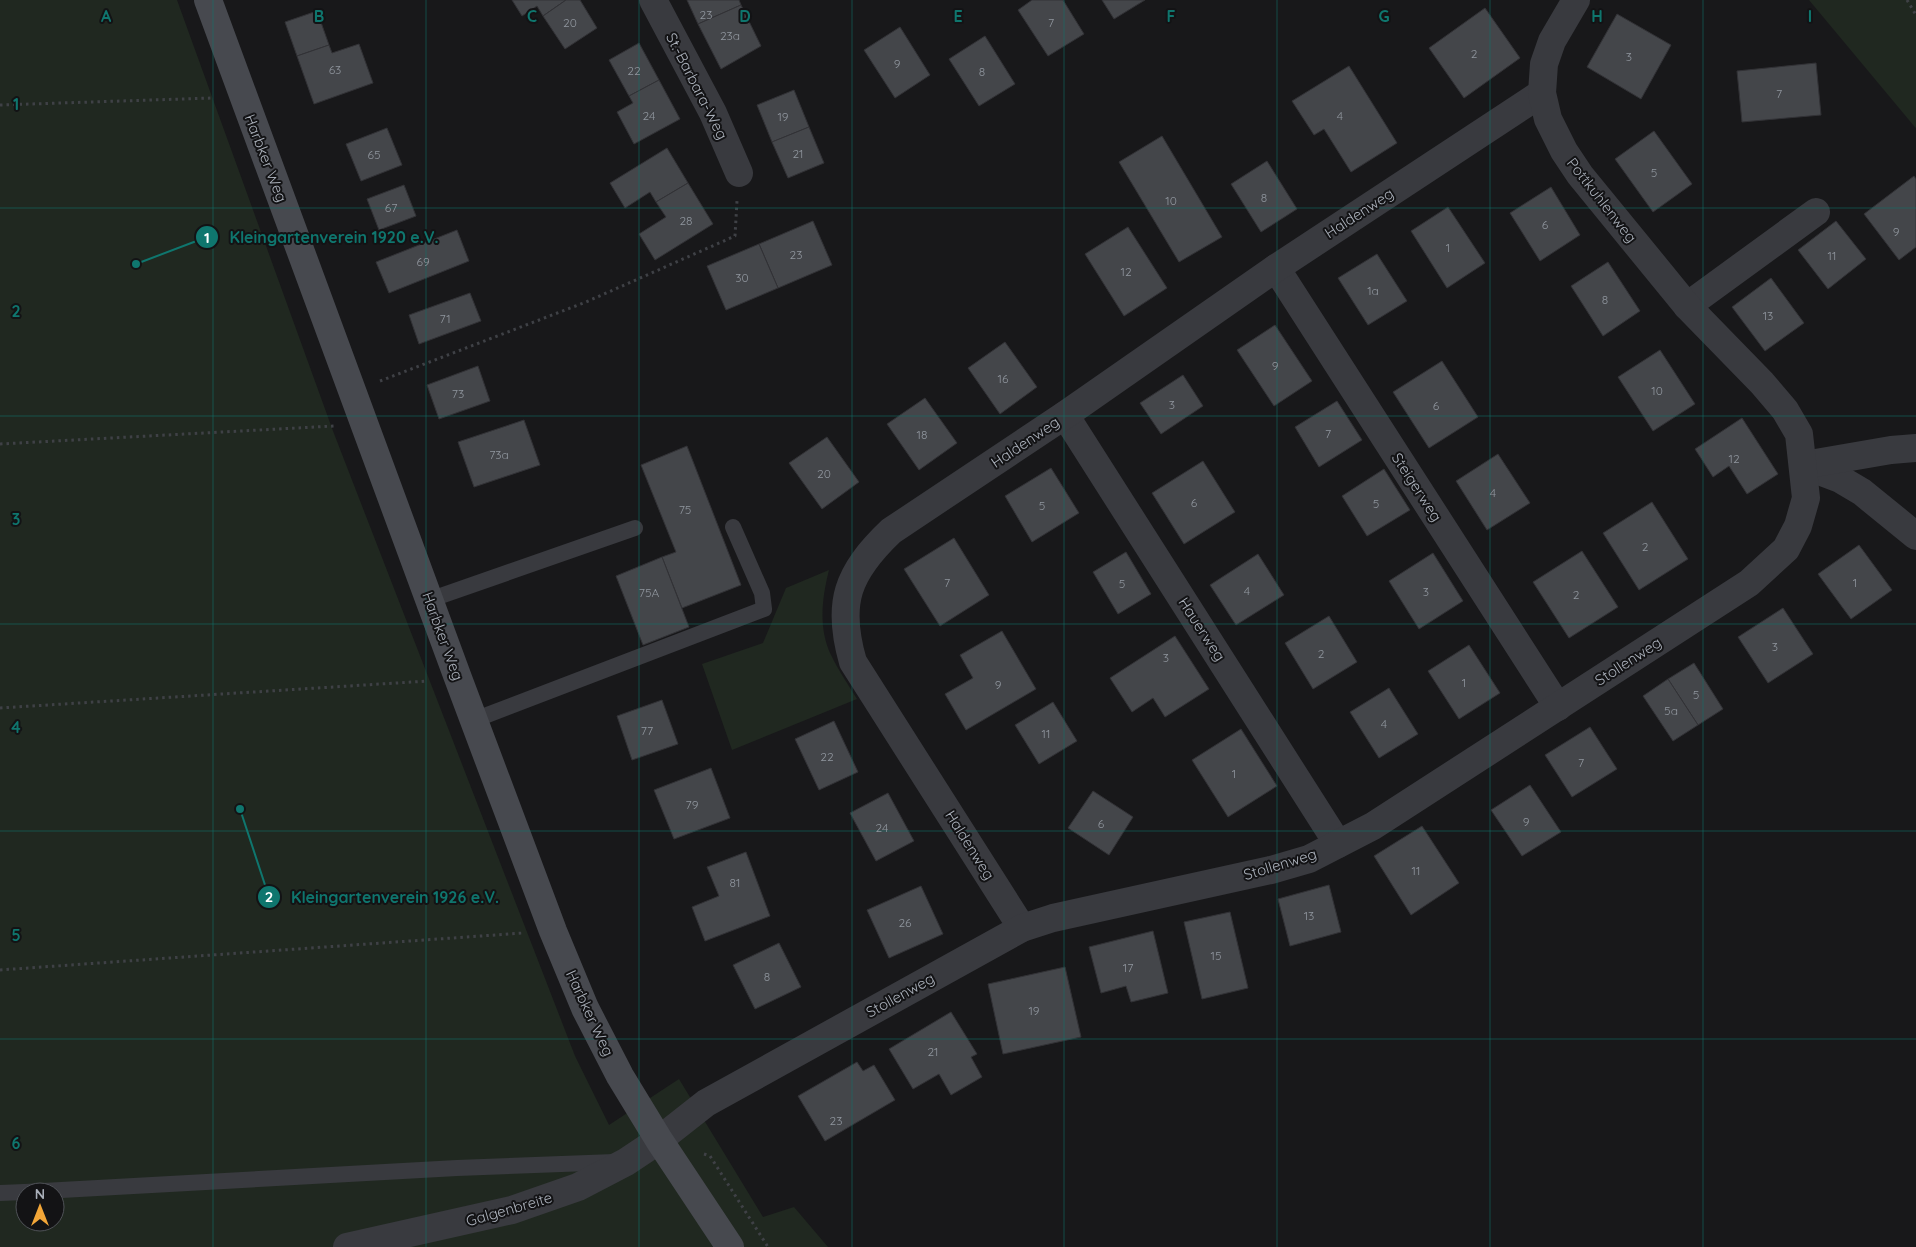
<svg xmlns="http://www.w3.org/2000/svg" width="1916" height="1247" font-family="Quicksand,sans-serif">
	<rect width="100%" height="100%" fill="#18181a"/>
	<g fill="#202820" fill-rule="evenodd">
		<path d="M0,0H177L333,431L575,1056L609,1125L679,1079L763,1217L794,1207L828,1247H0ZM25,1192H55V1222H25Z"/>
		<polygon points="1809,0 1916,0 1916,128 1914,126"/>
		<path d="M829,570C822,598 818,628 831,655C838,670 848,684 857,699L732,750L702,664L763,643L786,588Z"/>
	</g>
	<g fill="#44464a" stroke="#323236">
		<polygon points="512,0 566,0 543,16 537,6 522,16"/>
		<polygon points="566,0 580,0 597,28 565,49 543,16"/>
		<polygon points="687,0 739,0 741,5 698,24"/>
		<polygon points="1032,0 1063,0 1084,34 1048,56 1018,10"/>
		<polygon points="1102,0 1145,0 1114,19"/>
		<polygon points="741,5 761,46 721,69 698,24"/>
		<polygon points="1485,8 1520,58 1464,98 1429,48"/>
		<polygon points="317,11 329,45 297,56 285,22"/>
		<polygon points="1617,14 1671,45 1641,99 1587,67"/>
		<polygon points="900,27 930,75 895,98 864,50"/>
		<polygon points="985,36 1015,84 979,106 949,59"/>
		<polygon points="639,43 659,80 629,96 609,60"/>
		<polygon points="359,44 373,83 314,104 297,56 329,45 332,53"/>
		<polygon points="1816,63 1821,115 1742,122 1737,71"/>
		<polygon points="1349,66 1397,143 1351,172 1324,129 1314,135 1292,101"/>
		<polygon points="659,80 680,119 634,144 617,112 633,103 629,96"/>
		<polygon points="794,90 809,127 772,142 757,105"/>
		<polygon points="809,127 824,163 788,178 772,142"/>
		<polygon points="387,128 402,165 361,181 346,144"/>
		<polygon points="1654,131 1692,184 1653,212 1615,159"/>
		<polygon points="1162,136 1222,237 1179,262 1119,162"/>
		<polygon points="667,148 688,183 656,202 650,192 625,208 610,183"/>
		<polygon points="1267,161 1297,209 1261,232 1231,184"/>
		<polygon points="1914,176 1916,179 1916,247 1899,260 1864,214"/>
		<polygon points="688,183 713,224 655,260 639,234 666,217 656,202"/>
		<polygon points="404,185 416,216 379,230 367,199"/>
		<polygon points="1551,187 1580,235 1540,261 1510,213"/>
		<polygon points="1448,207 1485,263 1447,288 1411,231"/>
		<polygon points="813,221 832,265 778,288 759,244"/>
		<polygon points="1836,221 1866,259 1828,289 1798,250"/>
		<polygon points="1128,227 1167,288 1124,316 1085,254"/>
		<polygon points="457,230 469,261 389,293 376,262"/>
		<polygon points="759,244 778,288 726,310 707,266"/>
		<polygon points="1377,254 1407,301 1368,325 1338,278"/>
		<polygon points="1608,262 1640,311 1603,336 1571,286"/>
		<polygon points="1771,278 1804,323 1765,351 1732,307"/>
		<polygon points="470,293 481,321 419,344 409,315"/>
		<polygon points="1275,325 1312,381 1274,406 1237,350"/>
		<polygon points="1005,342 1037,387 1000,414 968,368"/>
		<polygon points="1660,350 1695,404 1653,431 1618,377"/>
		<polygon points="1442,361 1478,417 1429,448 1393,392"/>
		<polygon points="478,366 490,401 439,419 427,385"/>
		<polygon points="1183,375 1203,406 1161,434 1140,403"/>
		<polygon points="925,398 957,443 919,470 887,424"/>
		<polygon points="1337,401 1362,440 1319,467 1295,427"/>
		<polygon points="1742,418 1778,474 1747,494 1729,466 1713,477 1695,449"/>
		<polygon points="524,420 540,465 474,487 458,442"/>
		<polygon points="827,437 859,482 822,509 789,463"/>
		<polygon points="687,446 741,585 682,608 662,557 676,552 641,465"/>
		<polygon points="1498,454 1530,503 1487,530 1456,481"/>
		<polygon points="1203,461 1235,512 1184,544 1152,493"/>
		<polygon points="1051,468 1079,513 1032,542 1005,496"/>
		<polygon points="1384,469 1410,510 1367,536 1342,496"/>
		<polygon points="1652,502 1688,559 1639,590 1603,533"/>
		<polygon points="954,538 989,595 940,626 904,569"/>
		<polygon points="1859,545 1892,590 1851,619 1818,574"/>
		<polygon points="1582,551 1618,607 1569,638 1533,582"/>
		<polygon points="1126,552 1151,594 1118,614 1093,572"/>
		<polygon points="1433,553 1463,601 1419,629 1389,581"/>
		<polygon points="1258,554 1284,595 1236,625 1210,585"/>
		<polygon points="662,557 689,627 643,645 616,576"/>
		<polygon points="1783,608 1813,654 1768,683 1738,637"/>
		<polygon points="1329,616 1357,662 1313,689 1285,643"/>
		<polygon points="1002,631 1036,689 966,730 945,694 973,678 960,655"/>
		<polygon points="1175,636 1209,689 1165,717 1153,698 1132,712 1110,678"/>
		<polygon points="1469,645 1500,693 1459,719 1428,671"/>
		<polygon points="1694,663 1723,709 1698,725 1668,679"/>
		<polygon points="1668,679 1698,725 1673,741 1643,696"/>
		<polygon points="1389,688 1418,734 1379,758 1350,712"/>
		<polygon points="662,700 678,744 632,760 617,716"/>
		<polygon points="1053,702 1077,741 1039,764 1015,725"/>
		<polygon points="834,721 858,772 819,790 795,739"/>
		<polygon points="1590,727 1617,769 1572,797 1545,755"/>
		<polygon points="1241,729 1277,786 1228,817 1192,760"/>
		<polygon points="711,768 730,818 674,839 654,790"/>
		<polygon points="1530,785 1561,832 1522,856 1491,810"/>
		<polygon points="1093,791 1133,817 1109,855 1068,828"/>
		<polygon points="888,793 914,841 876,861 850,813"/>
		<polygon points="1422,826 1459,883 1411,915 1374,856"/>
		<polygon points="746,852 770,916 705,941 692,907 719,896 707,867"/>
		<polygon points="1329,885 1341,932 1290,946 1278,899"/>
		<polygon points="921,886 943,934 889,958 867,910"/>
		<polygon points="1230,912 1248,988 1202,999 1184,922"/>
		<polygon points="1153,931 1168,993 1131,1002 1126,986 1101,993 1089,947"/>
		<polygon points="779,943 801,987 755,1009 733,965"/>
		<polygon points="1065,967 1081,1037 1003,1054 988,984"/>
		<polygon points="951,1012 977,1054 971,1057 982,1077 951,1095 939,1074 913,1089 889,1049"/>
		<polygon points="857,1062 863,1071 874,1065 895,1100 825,1141 798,1096"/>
	</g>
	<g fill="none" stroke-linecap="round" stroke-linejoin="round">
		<g stroke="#3f4146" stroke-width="3" stroke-dasharray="2.5 4" stroke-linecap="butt">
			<polyline points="1907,0 1916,15"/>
			<polyline points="0,105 212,98"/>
			<polyline points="380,381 586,302 735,236 737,201"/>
			<polyline points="0,444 334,426"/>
			<polyline points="0,708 428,681"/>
			<polyline points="0,970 523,933"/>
			<polyline points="704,1154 710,1156 768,1247"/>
		</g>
		<g stroke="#393a3f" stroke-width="16">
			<polyline points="429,600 635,528"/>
			<polyline points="474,720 764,609 762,593 733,527"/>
			<polyline points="25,1192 457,1168 615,1162"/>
			<polyline points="0,1193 25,1192"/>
		</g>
		<g stroke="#393a3f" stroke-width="28">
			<polyline points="653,0 713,113 739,173"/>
			<polyline points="1276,268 1558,707"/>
			<polyline points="1687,306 1816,212"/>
			<polyline points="1065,415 1338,844"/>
			<polyline points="1803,465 1840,479 1862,492 1916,536"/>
			<polyline points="1804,465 1891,450 1916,448"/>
			<path d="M1022,928L853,662C836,603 847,573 891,531L1065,415L1276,268L1542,93"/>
			<polyline points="347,1247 512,1210 578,1187 626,1162 659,1140 706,1103 1022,928 1053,918 1271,870 1309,859 1373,826 1749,583 1786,549 1798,526 1806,498 1799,434 1785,410 1762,383 1687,306 1580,175 1564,151 1548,119 1542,93 1544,64 1552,41 1576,0"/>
		</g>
		<polyline stroke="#47494f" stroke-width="28" points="208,0 458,678 553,931 585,1008 620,1076 659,1140 730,1247"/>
	</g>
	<path fill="none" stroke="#0f766e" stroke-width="1" stroke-opacity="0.55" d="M213,0V1247M426,0V1247M639,0V1247M852,0V1247M1064,0V1247M1277,0V1247M1490,0V1247M1703,0V1247M0,208H1916M0,416H1916M0,624H1916M0,831H1916M0,1039H1916"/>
	<g text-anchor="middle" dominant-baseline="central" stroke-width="4" stroke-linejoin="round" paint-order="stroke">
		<g font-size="12" fill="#90969e">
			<text x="706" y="14">23</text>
			<text x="570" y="22">20</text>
			<text x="1051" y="22">7</text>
			<text x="730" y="35">23a</text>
			<text x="1474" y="53">2</text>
			<text x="1629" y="56">3</text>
			<text x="897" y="63">9</text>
			<text x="335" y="69">63</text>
			<text x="634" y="70">22</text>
			<text x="982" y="71">8</text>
			<text x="1779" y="93">7</text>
			<text x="649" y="115">24</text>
			<text x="1340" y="115">4</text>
			<text x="783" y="116">19</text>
			<text x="798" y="153">21</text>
			<text x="374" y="154">65</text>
			<text x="1654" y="172">5</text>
			<text x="1264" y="197">8</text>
			<text x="1171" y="200">10</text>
			<text x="391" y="207">67</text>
			<text x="686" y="220">28</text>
			<text x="1545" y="224">6</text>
			<text x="1896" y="231">9</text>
			<text x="1448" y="247">1</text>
			<text x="796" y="254">23</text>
			<text x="1832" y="255">11</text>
			<text x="423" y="261">69</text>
			<text x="1126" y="271">12</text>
			<text x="742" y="277">30</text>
			<text x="1373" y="290">1a</text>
			<text x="1605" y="299">8</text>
			<text x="1768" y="315">13</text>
			<text x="445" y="318">71</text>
			<text x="1275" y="365">9</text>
			<text x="1003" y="378">16</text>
			<text x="1657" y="390">10</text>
			<text x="458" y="393">73</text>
			<text x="1172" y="404">3</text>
			<text x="1436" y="405">6</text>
			<text x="1328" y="433">7</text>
			<text x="922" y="434">18</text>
			<text x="499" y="454">73a</text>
			<text x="1734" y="458">12</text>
			<text x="824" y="473">20</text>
			<text x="1493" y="492">4</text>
			<text x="1194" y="502">6</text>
			<text x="1376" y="503">5</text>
			<text x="1042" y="505">5</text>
			<text x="685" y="509">75</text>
			<text x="1645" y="546">2</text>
			<text x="947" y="582">7</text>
			<text x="1855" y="582">1</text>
			<text x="1122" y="583">5</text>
			<text x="1247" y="590">4</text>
			<text x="1426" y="591">3</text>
			<text x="649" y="592">75A</text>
			<text x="1576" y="594">2</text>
			<text x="1775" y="646">3</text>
			<text x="1321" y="653">2</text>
			<text x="1166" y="657">3</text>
			<text x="1464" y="682">1</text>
			<text x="998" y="684">9</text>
			<text x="1696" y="694">5</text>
			<text x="1671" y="710">5a</text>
			<text x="1384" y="723">4</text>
			<text x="647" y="730">77</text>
			<text x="1046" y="733">11</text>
			<text x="827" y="756">22</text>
			<text x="1581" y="762">7</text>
			<text x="1234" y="773">1</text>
			<text x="692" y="804">79</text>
			<text x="1526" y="821">9</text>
			<text x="1101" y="823">6</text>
			<text x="882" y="827">24</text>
			<text x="1416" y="870">11</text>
			<text x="735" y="882">81</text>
			<text x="1309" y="915">13</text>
			<text x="905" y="922">26</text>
			<text x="1216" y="955">15</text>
			<text x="1128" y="967">17</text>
			<text x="767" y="976">8</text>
			<text x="1034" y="1010">19</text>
			<text x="933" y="1051">21</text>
			<text x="836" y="1120">23</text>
		</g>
		<g font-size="15" fill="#aab0ba" stroke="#131315">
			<text transform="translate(697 86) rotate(63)">St.-Barbara-Weg</text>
			<text transform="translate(266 158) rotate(69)">Harbker Weg</text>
			<text transform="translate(1602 200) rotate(52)">Pottkuhlenweg</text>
			<text transform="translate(1359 213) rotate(-33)">Haldenweg</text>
			<text transform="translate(1025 442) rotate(-34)">Haldenweg</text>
			<text transform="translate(1417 487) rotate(57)">Steigerweg</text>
			<text transform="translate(1202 629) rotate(57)">Hauerweg</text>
			<text transform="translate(443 636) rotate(70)">Harbker Weg</text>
			<text transform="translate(1628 661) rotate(-33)">Stollenweg</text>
			<text transform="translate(970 845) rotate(58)">Haldenweg</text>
			<text transform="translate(1280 864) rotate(-17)">Stollenweg</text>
			<text transform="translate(900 995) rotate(-29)">Stollenweg</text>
			<text transform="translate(590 1013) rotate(65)">Harbker Weg</text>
			<text transform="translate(509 1209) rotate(-16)">Galgenbreite</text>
		</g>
	</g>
	<g font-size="16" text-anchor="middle" font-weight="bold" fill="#0f766e" stroke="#131315" stroke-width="4" stroke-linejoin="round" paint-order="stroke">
		<text x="106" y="22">A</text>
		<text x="319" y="22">B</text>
		<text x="532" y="22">C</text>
		<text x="745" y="22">D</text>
		<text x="958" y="22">E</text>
		<text x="1171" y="22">F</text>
		<text x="1384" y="22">G</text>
		<text x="1597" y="22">H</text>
		<text x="1810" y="22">I</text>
		<text x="16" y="110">1</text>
		<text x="16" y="317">2</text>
		<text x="16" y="525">3</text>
		<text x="16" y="733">4</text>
		<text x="16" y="941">5</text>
		<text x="16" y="1149">6</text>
	</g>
	<path fill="none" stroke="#0f766e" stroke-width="2" d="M136 264L207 237M240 809L269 897"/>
	<g fill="#0f766e" stroke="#131315" stroke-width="2">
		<circle cx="136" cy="264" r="5"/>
		<circle cx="240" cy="809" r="5"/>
		<circle cx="207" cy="237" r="12"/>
		<circle cx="269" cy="897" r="12"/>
	</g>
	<g font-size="15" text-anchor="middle" font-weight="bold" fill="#fff">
		<text x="207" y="243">1</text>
		<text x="269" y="902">2</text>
	</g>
	<g font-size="16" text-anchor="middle" font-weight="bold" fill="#0f766e" stroke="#131315" stroke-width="4" stroke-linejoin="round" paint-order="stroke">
		<text x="334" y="243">Kleingartenverein 1920 e.V.</text>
		<text x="395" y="903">Kleingartenverein 1926 e.V.</text>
	</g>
	<g transform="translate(40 1207)"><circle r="24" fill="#131315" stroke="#4f5257"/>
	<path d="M0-4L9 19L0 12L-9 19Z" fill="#f2a638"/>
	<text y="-8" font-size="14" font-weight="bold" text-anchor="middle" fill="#aab0ba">N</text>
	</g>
</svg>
